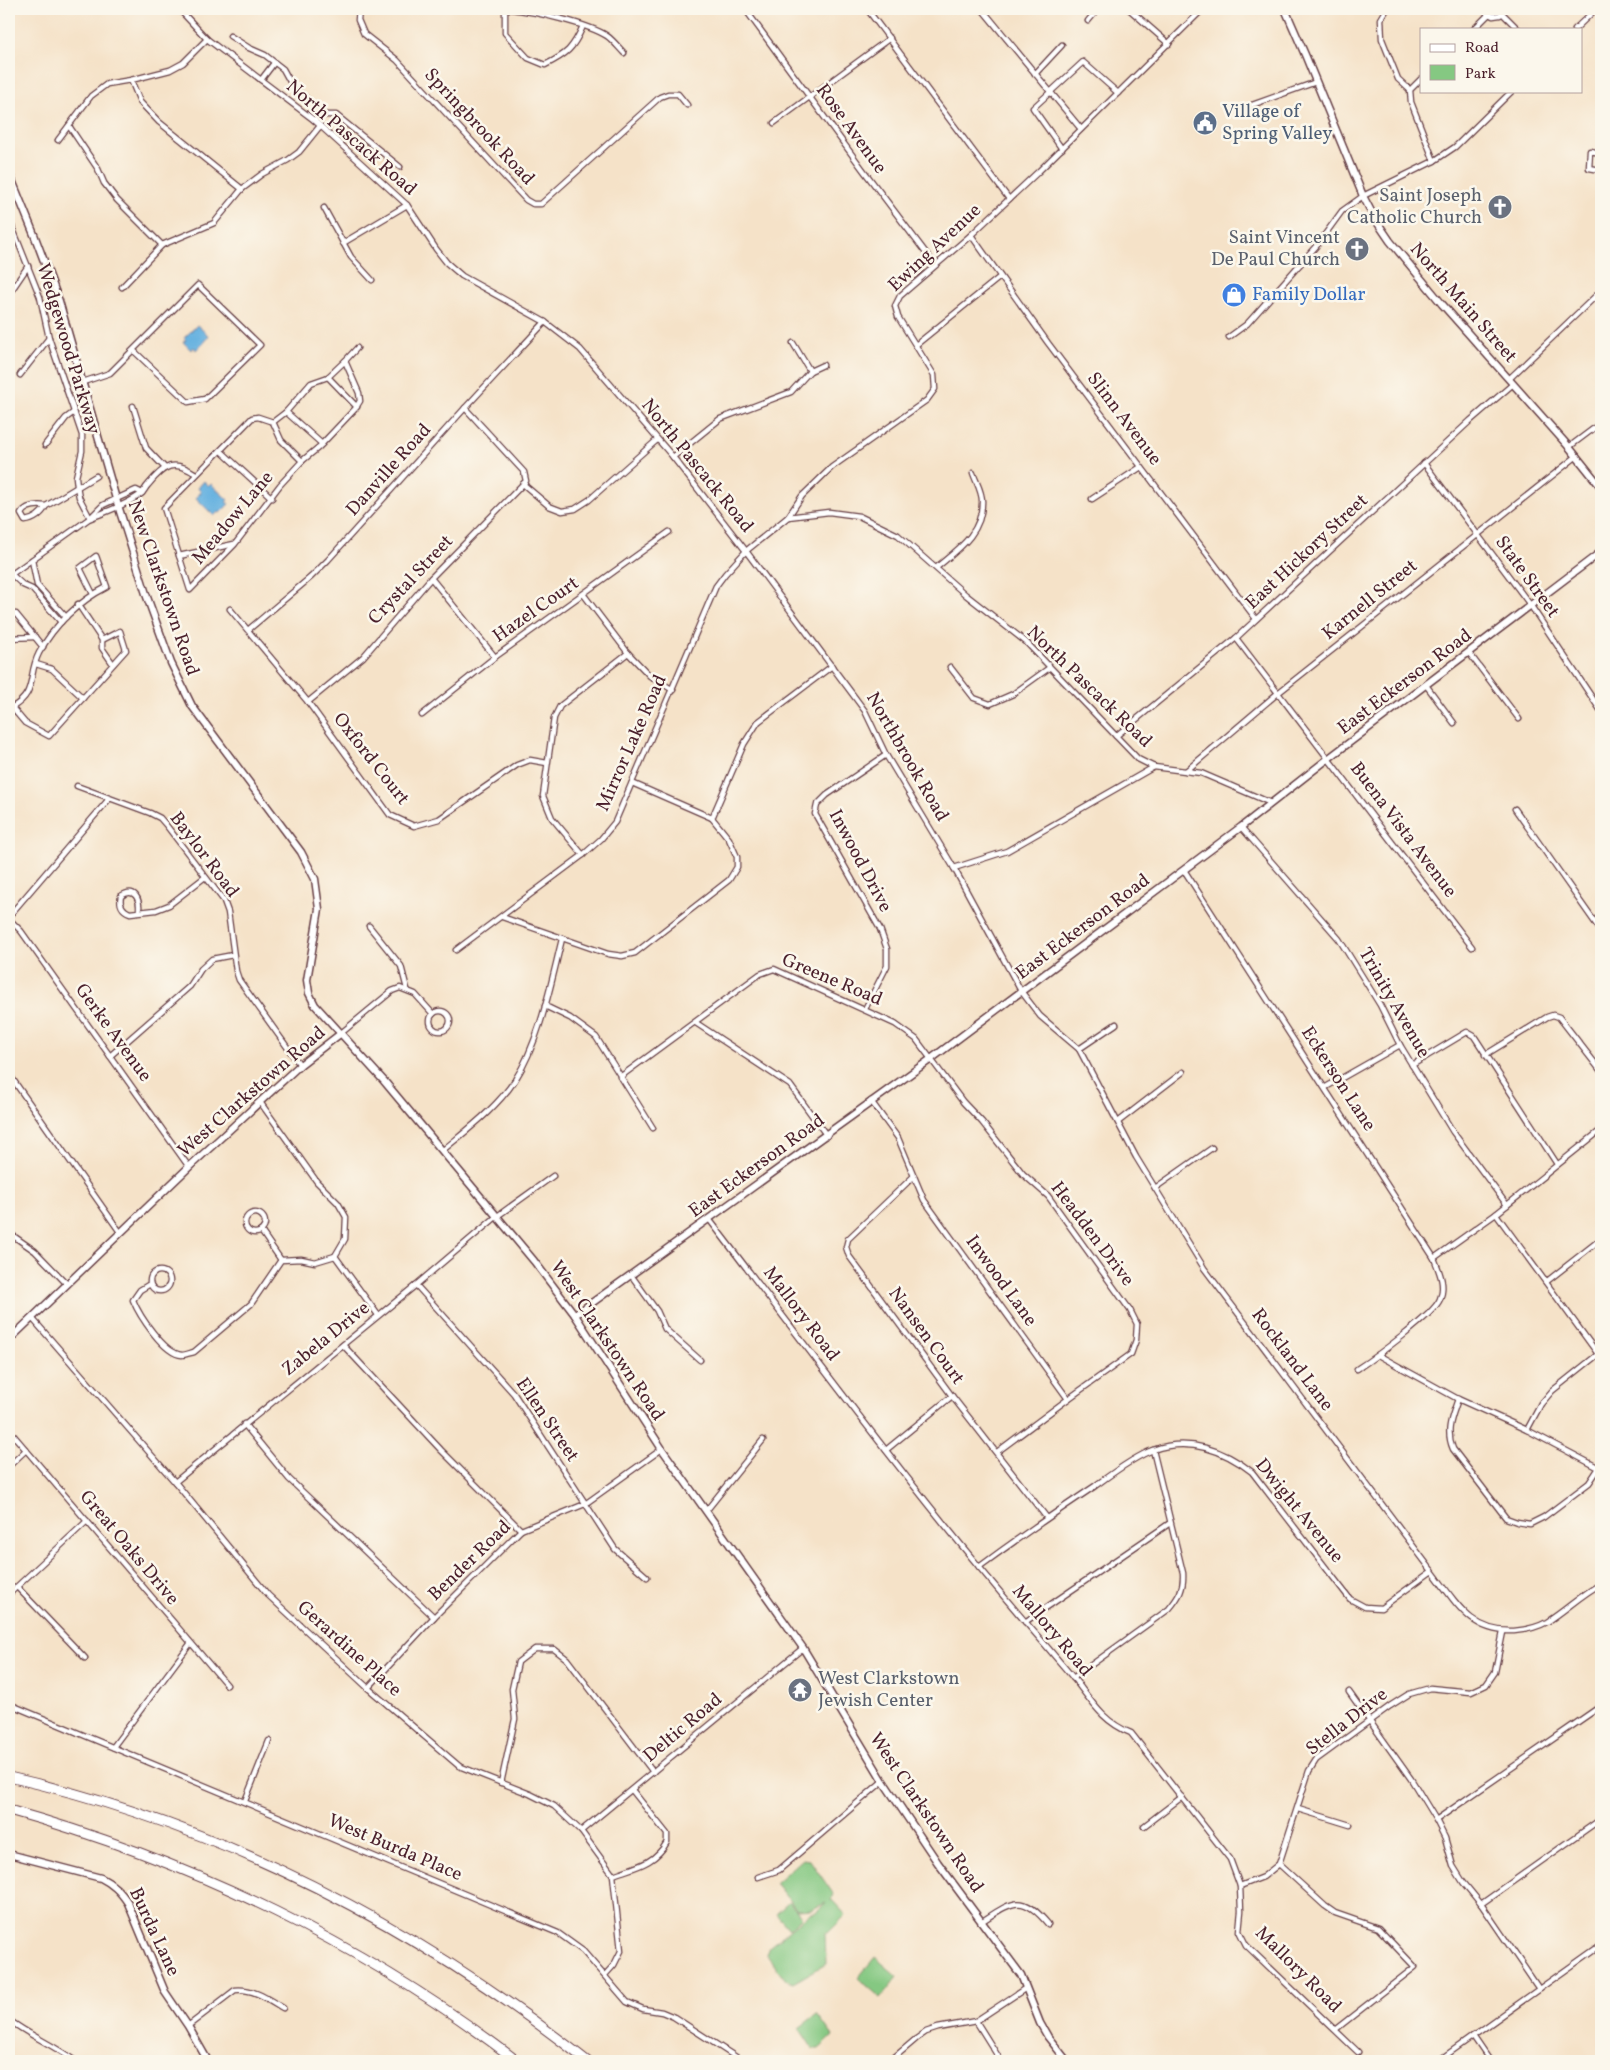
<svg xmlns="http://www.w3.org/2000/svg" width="1610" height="2070" font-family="Vollkorn,serif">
	<rect width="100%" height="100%" fill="#fbf7ec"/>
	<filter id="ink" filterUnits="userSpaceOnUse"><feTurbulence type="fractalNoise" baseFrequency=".02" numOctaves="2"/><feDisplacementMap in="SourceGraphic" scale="10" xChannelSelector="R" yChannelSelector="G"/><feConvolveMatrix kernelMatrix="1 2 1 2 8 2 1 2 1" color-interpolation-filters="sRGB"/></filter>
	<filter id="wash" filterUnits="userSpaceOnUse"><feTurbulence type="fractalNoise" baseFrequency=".0096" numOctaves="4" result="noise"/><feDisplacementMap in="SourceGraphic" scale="20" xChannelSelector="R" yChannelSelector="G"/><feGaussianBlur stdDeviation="1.12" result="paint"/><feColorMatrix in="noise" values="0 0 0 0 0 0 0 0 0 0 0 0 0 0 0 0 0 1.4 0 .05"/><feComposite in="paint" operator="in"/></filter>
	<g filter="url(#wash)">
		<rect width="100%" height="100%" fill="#f5e2c8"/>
		<g fill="#85c882" stroke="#687456">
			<polygon points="802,1859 810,1860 834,1895 831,1899 846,1915 828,1933 825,1933 826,1964 793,1983 786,1980 766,1954 769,1947 810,1913 816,1912 826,1903 812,1909 797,1910 775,1883"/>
			<polygon points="789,1902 802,1917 789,1929 776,1914"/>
			<polygon points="875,1957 898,1977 881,1998 858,1978"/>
			<polygon points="817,2014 833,2036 819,2049 813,2049 799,2028"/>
		</g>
		<g fill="#68b2e0" stroke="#596886">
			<polygon points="197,325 209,336 196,350 194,347 191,350 183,342 186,340 184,338"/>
			<polygon points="204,481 209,486 211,484 228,500 226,502 229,504 220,513 218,512 214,516 196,498 201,492 198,488"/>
		</g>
	</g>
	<g filter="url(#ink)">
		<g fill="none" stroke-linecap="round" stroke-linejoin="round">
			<defs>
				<g id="street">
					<path d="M179,9L207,39L314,120L407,205L436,249L447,263L462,276L545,322L580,349L673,457L746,551L865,711L886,755L954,868L1021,991L1040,1016L1079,1049L1136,1157L1204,1268L1432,1571C1456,1602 1470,1633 1514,1631C1525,1630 1538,1627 1547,1622C1566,1610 1582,1594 1601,1584"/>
					<polyline points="359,9 358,20 364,34 397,60 526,200 533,204 541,204 660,97 668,94 678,94 687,105"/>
					<path d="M505,9V33L528,58L545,65C567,54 573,49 583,26"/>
					<path d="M510,9C533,11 589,24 607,36C613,40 619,48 624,53"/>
					<polyline points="745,9 864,171 935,265"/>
					<polyline points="867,9 1009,199"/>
					<polyline points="982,9 1081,129"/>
					<polyline points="1129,9 1169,44"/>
					<polyline points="1387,9 1381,19 1382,39 1398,79 1410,90"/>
					<polyline points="1485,9 1487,13 1493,16 1500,15 1504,9"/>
					<polyline points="1502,13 1518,29"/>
					<polyline points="1088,21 1098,9"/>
					<polyline points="1474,29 1489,14"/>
					<polyline points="1575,29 1596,9"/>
					<polyline points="230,36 249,48 265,55 283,69 293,87 308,100"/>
					<polyline points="1035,74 1062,45"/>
					<polyline points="1421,79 1410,90 1411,102 1434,161"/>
					<polyline points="131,80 140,102 159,122 242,189"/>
					<polyline points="261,80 274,63"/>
					<polyline points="1249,106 1316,82"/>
					<polyline points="314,120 321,115 336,115 400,167"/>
					<polyline points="774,123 890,38"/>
					<polyline points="69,126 98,169 104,183 117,200 162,245"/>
					<polyline points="58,140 91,96 107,84 131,80 170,70 183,63 207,39"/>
					<polyline points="1062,149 1033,108 1083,62 1118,93"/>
					<polyline points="1601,153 1590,151 1589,168 1601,170"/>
					<polyline points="324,208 351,257 372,280"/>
					<polyline points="9,219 40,297 49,338 82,435 82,451 76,477 77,486 79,497 90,518"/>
					<polyline points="971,235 1048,343 1256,619"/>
					<polyline points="343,243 407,205"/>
					<polyline points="122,287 162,245 214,223 242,189 262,174 288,160 299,152 320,126"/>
					<polyline points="9,294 28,266"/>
					<polyline points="1229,337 1247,324 1318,244 1342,211 1363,196 1434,161 1455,147 1512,91"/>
					<polyline points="793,343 810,371"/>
					<polyline points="917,344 1000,277"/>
					<polygon points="345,361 359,393 360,401 355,409 319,447 302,461 280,485 235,544 190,590 164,508 252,418 258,417 273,422 286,412 311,383 328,377"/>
					<polyline points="345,361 357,348"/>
					<polyline points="20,375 49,338"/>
					<polyline points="328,377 357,407"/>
					<polyline points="1509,379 1601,291"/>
					<polyline points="83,382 110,373 198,285 260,345 205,399 188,402 133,350"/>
					<polyline points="133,406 146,448 165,468"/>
					<polyline points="286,412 322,444"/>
					<polyline points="273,422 281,440 302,461"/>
					<polyline points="45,445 66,418 74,412"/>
					<polyline points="1569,447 1601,423"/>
					<polyline points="221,451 272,498"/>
					<polyline points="673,457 720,419 791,392 810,371 823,365"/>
					<polyline points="1424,463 1531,606 1601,711"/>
					<polyline points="523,484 549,506 562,511 575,509 589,500 657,440"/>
					<polyline points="1092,499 1141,467"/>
					<path d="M46,506C42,514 34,520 25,521L21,514C26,505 38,505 46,506L96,476"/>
					<polyline points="788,517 802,496 832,467 927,400 935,389 934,375 898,317 895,306 900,296 971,235 1039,171 1203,9"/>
					<path d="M91,518C107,511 127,505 141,494C144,492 145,488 148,485C164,465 174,459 196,474"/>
					<polyline points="179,556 234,544"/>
					<polyline points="32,560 37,585 66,617"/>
					<path d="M936,568C957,550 982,534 982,503C983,493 976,482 973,473"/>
					<polyline points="11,574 23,585 32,589 61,622"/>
					<polyline points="9,576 90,518 103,505 136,490 142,493"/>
					<polyline points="431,578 495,657"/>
					<polyline points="584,595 628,653 650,676 673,690"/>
					<polyline points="78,604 102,640 102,648 113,664"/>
					<polyline points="230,609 308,702 390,815 414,826 439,819 517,765 530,760 547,763"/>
					<polyline points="9,614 16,614 43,647"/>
					<polyline points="248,630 311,577 328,560 465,408 545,322"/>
					<polyline points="9,638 35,637"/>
					<polyline points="1236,638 1472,947"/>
					<polyline points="1469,653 1519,719"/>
					<polyline points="36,664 52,669 83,698"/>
					<polyline points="950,667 974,698 990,704 1013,694 1049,668"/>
					<polyline points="1426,685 1454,723"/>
					<polyline points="308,702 363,657 431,578 526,481 524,472 465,408"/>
					<polyline points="9,704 25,723 49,736 126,650 120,631 102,640"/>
					<path d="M11,708C38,693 27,676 39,653C54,625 79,601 107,587L96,556L80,568L93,594"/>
					<polyline points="422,715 495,657 669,532"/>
					<polyline points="1116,736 1236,638 1470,421 1513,384"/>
					<polyline points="1186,771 1278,693 1577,456"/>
					<polyline points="77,786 150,813 160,818 166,825 224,901 228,912 236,971 239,980 300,1065"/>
					<polyline points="1515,809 1601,931"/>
					<polyline points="712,818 744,744 758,722 832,666"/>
					<polyline points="1241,827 1339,939 1380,1005 1400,1045 1453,1132 1507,1205"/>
					<polyline points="583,855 552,818 543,796 554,718 560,706 628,653"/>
					<polyline points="954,868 1007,851 1154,767"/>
					<path d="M1184,870L1434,1258C1439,1271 1446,1285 1440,1299C1434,1315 1374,1358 1357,1369"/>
					<path d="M139,911C140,899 135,887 121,896C119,904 122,910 130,913L156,910L169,905L205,877"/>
					<polyline points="9,916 109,799"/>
					<polyline points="502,917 608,954 622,956 635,953 729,880 737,867 737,857 729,839 712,818 632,783"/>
					<polyline points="9,919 21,931 189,1167"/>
					<polyline points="369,926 401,966 407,989"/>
					<polyline points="456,950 583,855 601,839 615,822 716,586 725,574 746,551 788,517 829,512 859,516 898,535 966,595 1026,642 1138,759 1154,767 1201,773 1271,803"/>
					<polyline points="545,1006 570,1018 596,1037 653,1128"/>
					<polyline points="865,1009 887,966 887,949 880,929 815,814 817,805 827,795 886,755"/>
					<circle cx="440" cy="1021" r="10"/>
					<polyline points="696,1023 790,1085 827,1136"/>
					<polyline points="340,1034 392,991 400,988 415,994 433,1014"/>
					<polyline points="1079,1049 1116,1024"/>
					<polyline points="1485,1055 1547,1017 1553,1015 1559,1017 1601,1071"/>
					<polyline points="110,1056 190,986 201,969 212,959 233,955"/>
					<polyline points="1412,1065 1467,1032 1474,1036 1557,1164"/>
					<polyline points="9,1074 120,1232"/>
					<polyline points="620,1077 760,974 774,969 895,1024 916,1039 963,1102 982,1122 1023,1174 1048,1196 1130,1310 1137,1324 1136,1340 1131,1354 1068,1399"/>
					<polyline points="1326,1087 1400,1045"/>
					<polyline points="871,1101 898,1138 924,1200 1068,1399 997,1452"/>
					<polyline points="260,1102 317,1182 338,1203 346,1217 345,1239 335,1256"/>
					<polyline points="1118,1122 1183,1072"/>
					<path d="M442,1151C467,1130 497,1108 515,1080C540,1041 551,983 562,939"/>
					<polyline points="914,1176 848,1239 846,1247 849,1256 952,1396 1047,1518"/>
					<polyline points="1155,1188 1212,1148"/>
					<circle cx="255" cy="1223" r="10"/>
					<polyline points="1496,1214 1598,1354"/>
					<path d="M709,1219C820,1364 928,1511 1048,1648C1057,1659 1066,1669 1075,1680C1092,1702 1103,1722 1131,1733L1230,1859L1240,1886L1241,1911L1239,1931L1246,1945L1358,2052"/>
					<polyline points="261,1231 281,1260"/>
					<polyline points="9,1233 35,1251 66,1283"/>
					<polyline points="335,1256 378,1315"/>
					<polyline points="1434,1258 1496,1214 1601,1130"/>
					<circle cx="160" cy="1281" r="10"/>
					<polyline points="631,1275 657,1311 665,1329 700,1360"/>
					<polyline points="1546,1282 1601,1239"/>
					<path d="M150,1284L140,1290L133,1300C139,1315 164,1354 182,1355C185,1355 190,1353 194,1352L251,1304L281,1260L301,1259L315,1262L335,1256"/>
					<polyline points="416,1285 514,1394 615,1549 647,1577"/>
					<polyline points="32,1318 175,1482 268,1595 368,1688 459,1766 530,1794 554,1806 581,1831 613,1875 621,1951 614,1965 605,1975"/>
					<polyline points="343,1345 441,1450 521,1530"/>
					<polyline points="1378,1355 1458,1399 1527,1430 1601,1469"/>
					<path d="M1458,1399C1452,1417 1445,1430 1453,1449L1506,1518L1517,1522L1530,1524L1544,1517L1589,1483L1599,1468"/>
					<polyline points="244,1424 289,1479 434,1617"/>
					<polyline points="9,1430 227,1685"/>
					<polyline points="1527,1430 1541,1404 1552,1391 1601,1352"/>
					<polyline points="886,1450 952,1396"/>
					<polyline points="9,1466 26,1450"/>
					<polyline points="175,1482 416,1285 496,1217 553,1176"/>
					<polyline points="706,1511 763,1440"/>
					<path d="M979,1567C1017,1539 1056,1512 1095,1486C1110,1475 1135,1456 1153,1450C1189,1437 1224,1450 1252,1472L1350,1599L1365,1607L1381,1608L1432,1571"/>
					<polyline points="17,1587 85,1658"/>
					<polyline points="9,1594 87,1521"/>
					<polyline points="1025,1622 1170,1523"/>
					<path d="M1073,1678L1169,1609C1179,1597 1184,1589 1183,1573L1153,1450"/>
					<polyline points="368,1688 434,1617 521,1530 585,1504 662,1449"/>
					<polyline points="1349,1692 1411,1779 1436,1820 1445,1838 1453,1866 1463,1882 1481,1904 1539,1989"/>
					<polyline points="9,1704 558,1933 583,1951 627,2002 643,2009 662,2012 674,2017 742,2061"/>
					<polyline points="113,1747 190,1644"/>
					<polyline points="501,1783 515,1719 512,1689 518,1662 535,1649 554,1649 567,1659 653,1772"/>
					<polyline points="245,1801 269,1741"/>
					<polyline points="1298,1809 1350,1825"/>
					<polyline points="1436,1820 1601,1706"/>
					<polyline points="1144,1826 1182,1797"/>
					<polyline points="581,1831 803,1648"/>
					<polyline points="1279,1864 1325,1906 1335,1913 1378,1928 1415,1967 1336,2029"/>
					<path d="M613,1875C635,1867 655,1864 667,1842V1834L632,1790"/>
					<polyline points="758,1877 779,1870 883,1781"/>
					<polyline points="1240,1886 1263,1877 1279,1864 1309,1771 1316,1760 1390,1706 1409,1694 1430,1688 1471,1692 1486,1685 1495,1672 1503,1632"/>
					<polyline points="1481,1904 1601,1819"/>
					<path d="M981,1922C1012,1902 1022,1892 1048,1924"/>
					<path d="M9,2020C30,2036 54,2045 75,2061"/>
					<polyline points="976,2021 1001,2061"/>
					<path d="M188,2026L235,1990C253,1988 268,1999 283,2008"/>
					<polyline points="1473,2036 1490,2061"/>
					<polyline points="890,2061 916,2039 926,2032 938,2028 976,2021 1026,1988"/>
					<polyline points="1438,2061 1601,1945"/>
				</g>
				<g id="secondary">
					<polyline points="1285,9 1306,57 1363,196 1375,219 1390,241 1442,304 1569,447 1601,487"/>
					<polyline points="9,173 35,237 59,301 116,499 147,597 171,663 192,706 301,852 315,879 319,909 307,980 309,993 315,1005 384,1081 534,1261 575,1315 662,1449 803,1648 883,1781 938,1863 1021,1975 1040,2023 1048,2037 1067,2061"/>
					<polyline points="575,1315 931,1059 1241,827 1329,758 1601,552"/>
					<polyline points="9,1340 189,1167 300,1065 340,1034"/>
					<path d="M9,1854L101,1878C113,1884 120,1891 128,1903L165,1992L188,2026L208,2061"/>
				</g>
				<g id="highway">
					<path d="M9,1777C222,1825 416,1926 587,2061"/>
					<path d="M9,1810C192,1861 366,1945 517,2061"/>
				</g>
			</defs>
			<use href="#street" stroke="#643c43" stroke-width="7"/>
			<use href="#secondary" stroke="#643c43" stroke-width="9"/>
			<use href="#highway" stroke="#643c43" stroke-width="11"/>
			<use href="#street" stroke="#fff" stroke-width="4.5"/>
			<use href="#secondary" stroke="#fff" stroke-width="6"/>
			<use href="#highway" stroke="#fff" stroke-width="9"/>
		</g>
	</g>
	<defs>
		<symbol id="civic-disc" viewBox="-11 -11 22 22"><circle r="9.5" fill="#5c6f8a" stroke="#fbf7ec"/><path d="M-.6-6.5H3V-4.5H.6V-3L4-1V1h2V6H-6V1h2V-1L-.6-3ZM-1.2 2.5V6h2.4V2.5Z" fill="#fff"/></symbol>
		<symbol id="church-disc" viewBox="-11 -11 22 22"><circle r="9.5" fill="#6b7280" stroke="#fbf7ec"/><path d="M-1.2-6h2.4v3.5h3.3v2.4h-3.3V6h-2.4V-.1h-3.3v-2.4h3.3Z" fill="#fff"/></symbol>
		<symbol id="shop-disc" viewBox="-11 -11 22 22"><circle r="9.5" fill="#3f7fe0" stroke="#fbf7ec"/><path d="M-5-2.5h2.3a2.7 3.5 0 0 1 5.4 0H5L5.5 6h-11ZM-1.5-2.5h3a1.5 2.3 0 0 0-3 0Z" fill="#fff"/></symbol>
		<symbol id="temple-disc" viewBox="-11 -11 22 22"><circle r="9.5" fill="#6b7280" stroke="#fbf7ec"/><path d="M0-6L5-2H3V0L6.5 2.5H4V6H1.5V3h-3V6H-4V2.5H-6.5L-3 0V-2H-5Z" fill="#fff"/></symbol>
	</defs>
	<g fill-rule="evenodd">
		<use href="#civic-disc" x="1191" y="109" width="28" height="28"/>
		<use href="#church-disc" x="1486" y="193" width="28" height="28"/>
		<use href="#church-disc" x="1343" y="235" width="28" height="28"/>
		<use href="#shop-disc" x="1220" y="281" width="28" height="28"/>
		<use href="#temple-disc" x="786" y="1676" width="28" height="28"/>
	</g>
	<g text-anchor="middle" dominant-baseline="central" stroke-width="5" stroke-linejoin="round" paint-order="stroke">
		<g font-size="19" fill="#4e5e75" stroke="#fbf7ec" text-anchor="start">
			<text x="1222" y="112">Village of<tspan x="1222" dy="22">Spring Valley</tspan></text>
		</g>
		<g font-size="19" fill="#4a1f2b" stroke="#fbf7ec">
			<text transform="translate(479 127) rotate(47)">Springbrook Road</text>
			<text transform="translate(851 129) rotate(54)">Rose Avenue</text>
			<text transform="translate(351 138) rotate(41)">North Pascack Road</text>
			<text transform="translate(935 248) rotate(-43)">Ewing Avenue</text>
			<text transform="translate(1463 303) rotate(49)">North Main Street</text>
			<text transform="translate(68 349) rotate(73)">Wedgewood Parkway</text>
			<text transform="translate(1124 419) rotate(53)">Slinn Avenue</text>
			<text transform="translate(697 466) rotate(51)">North Pascack Road</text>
			<text transform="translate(389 470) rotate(-48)">Danville Road</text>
			<text transform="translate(233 518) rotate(-50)">Meadow Lane</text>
			<text transform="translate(1307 552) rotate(-43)">East Hickory Street</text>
			<text transform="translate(1527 577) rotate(54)">State Street</text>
			<text transform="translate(411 580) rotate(-47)">Crystal Street</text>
			<text transform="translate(163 588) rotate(71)">New Clarkstown Road</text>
			<text transform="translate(1370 600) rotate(-39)">Karnell Street</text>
			<text transform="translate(536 610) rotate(-35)">Hazel Court</text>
			<text transform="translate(1405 682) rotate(-37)">East Eckerson Road</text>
			<text transform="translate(1089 687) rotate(44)">North Pascack Road</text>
			<text transform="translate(632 743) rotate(-66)">Mirror Lake Road</text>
			<text transform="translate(907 757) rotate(60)">Northbrook Road</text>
			<text transform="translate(371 759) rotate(52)">Oxford Court</text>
			<text transform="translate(1403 830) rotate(53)">Buena Vista Avenue</text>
			<text transform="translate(204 855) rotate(53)">Baylor Road</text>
			<text transform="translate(860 861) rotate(62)">Inwood Drive</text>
			<text transform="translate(1083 927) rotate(-37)">East Eckerson Road</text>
			<text transform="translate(832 980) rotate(23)">Greene Road</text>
			<text transform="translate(1394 1003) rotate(60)">Trinity Avenue</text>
			<text transform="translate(113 1033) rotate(54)">Gerke Avenue</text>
			<text transform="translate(1338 1079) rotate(57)">Eckerson Lane</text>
			<text transform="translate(252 1092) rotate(-41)">West Clarkstown Road</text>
			<text transform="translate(757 1166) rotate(-36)">East Eckerson Road</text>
			<text transform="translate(1092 1234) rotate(53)">Headden Drive</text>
			<text transform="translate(1001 1281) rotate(54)">Inwood Lane</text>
			<text transform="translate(801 1314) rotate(53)">Mallory Road</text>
			<text transform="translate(926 1336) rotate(54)">Nansen Court</text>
			<text transform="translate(326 1339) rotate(-39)">Zabela Drive</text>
			<text transform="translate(607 1341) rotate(56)">West Clarkstown Road</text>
			<text transform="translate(1292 1360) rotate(53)">Rockland Lane</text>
			<text transform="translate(547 1420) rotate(56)">Ellen Street</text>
			<text transform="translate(1299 1511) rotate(51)">Dwight Avenue</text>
			<text transform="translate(129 1548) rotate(50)">Great Oaks Drive</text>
			<text transform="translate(470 1561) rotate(-44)">Bender Road</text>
			<text transform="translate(1052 1631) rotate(50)">Mallory Road</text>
			<text transform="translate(349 1649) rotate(42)">Gerardine Place</text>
			<text transform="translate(1347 1722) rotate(-38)">Stella Drive</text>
			<text transform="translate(683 1728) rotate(-40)">Deltic Road</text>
			<text transform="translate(926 1813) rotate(56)">West Clarkstown Road</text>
			<text transform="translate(395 1848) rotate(23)">West Burda Place</text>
			<text transform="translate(154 1932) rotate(65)">Burda Lane</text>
			<text transform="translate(1298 1970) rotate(45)">Mallory Road</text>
		</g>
		<g font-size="19" fill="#5b616d" stroke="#fbf7ec" text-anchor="end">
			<text x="1482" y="196">Saint Joseph<tspan x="1482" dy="22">Catholic Church</tspan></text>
			<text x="1340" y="238">Saint Vincent<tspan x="1340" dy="22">De Paul Church</tspan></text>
			<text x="818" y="1679" text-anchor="start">West Clarkstown<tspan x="818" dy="22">Jewish Center</tspan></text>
		</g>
		<g font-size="19" fill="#366cbe" stroke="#fbf7ec" text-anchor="start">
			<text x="1252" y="295">Family Dollar</text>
		</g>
	</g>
	<rect width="1610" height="2070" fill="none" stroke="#fbf7ec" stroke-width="30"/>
	<rect x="1420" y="28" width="162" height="65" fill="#fbf7ec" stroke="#b4a19f"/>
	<rect x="1430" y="44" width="25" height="8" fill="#ffffff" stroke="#b4a19f"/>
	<text x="1465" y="52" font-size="15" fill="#4a1f2b">Road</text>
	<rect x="1430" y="65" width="25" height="15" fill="#85c882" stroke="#b4a19f"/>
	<text x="1465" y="78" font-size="15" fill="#4a1f2b">Park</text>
</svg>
